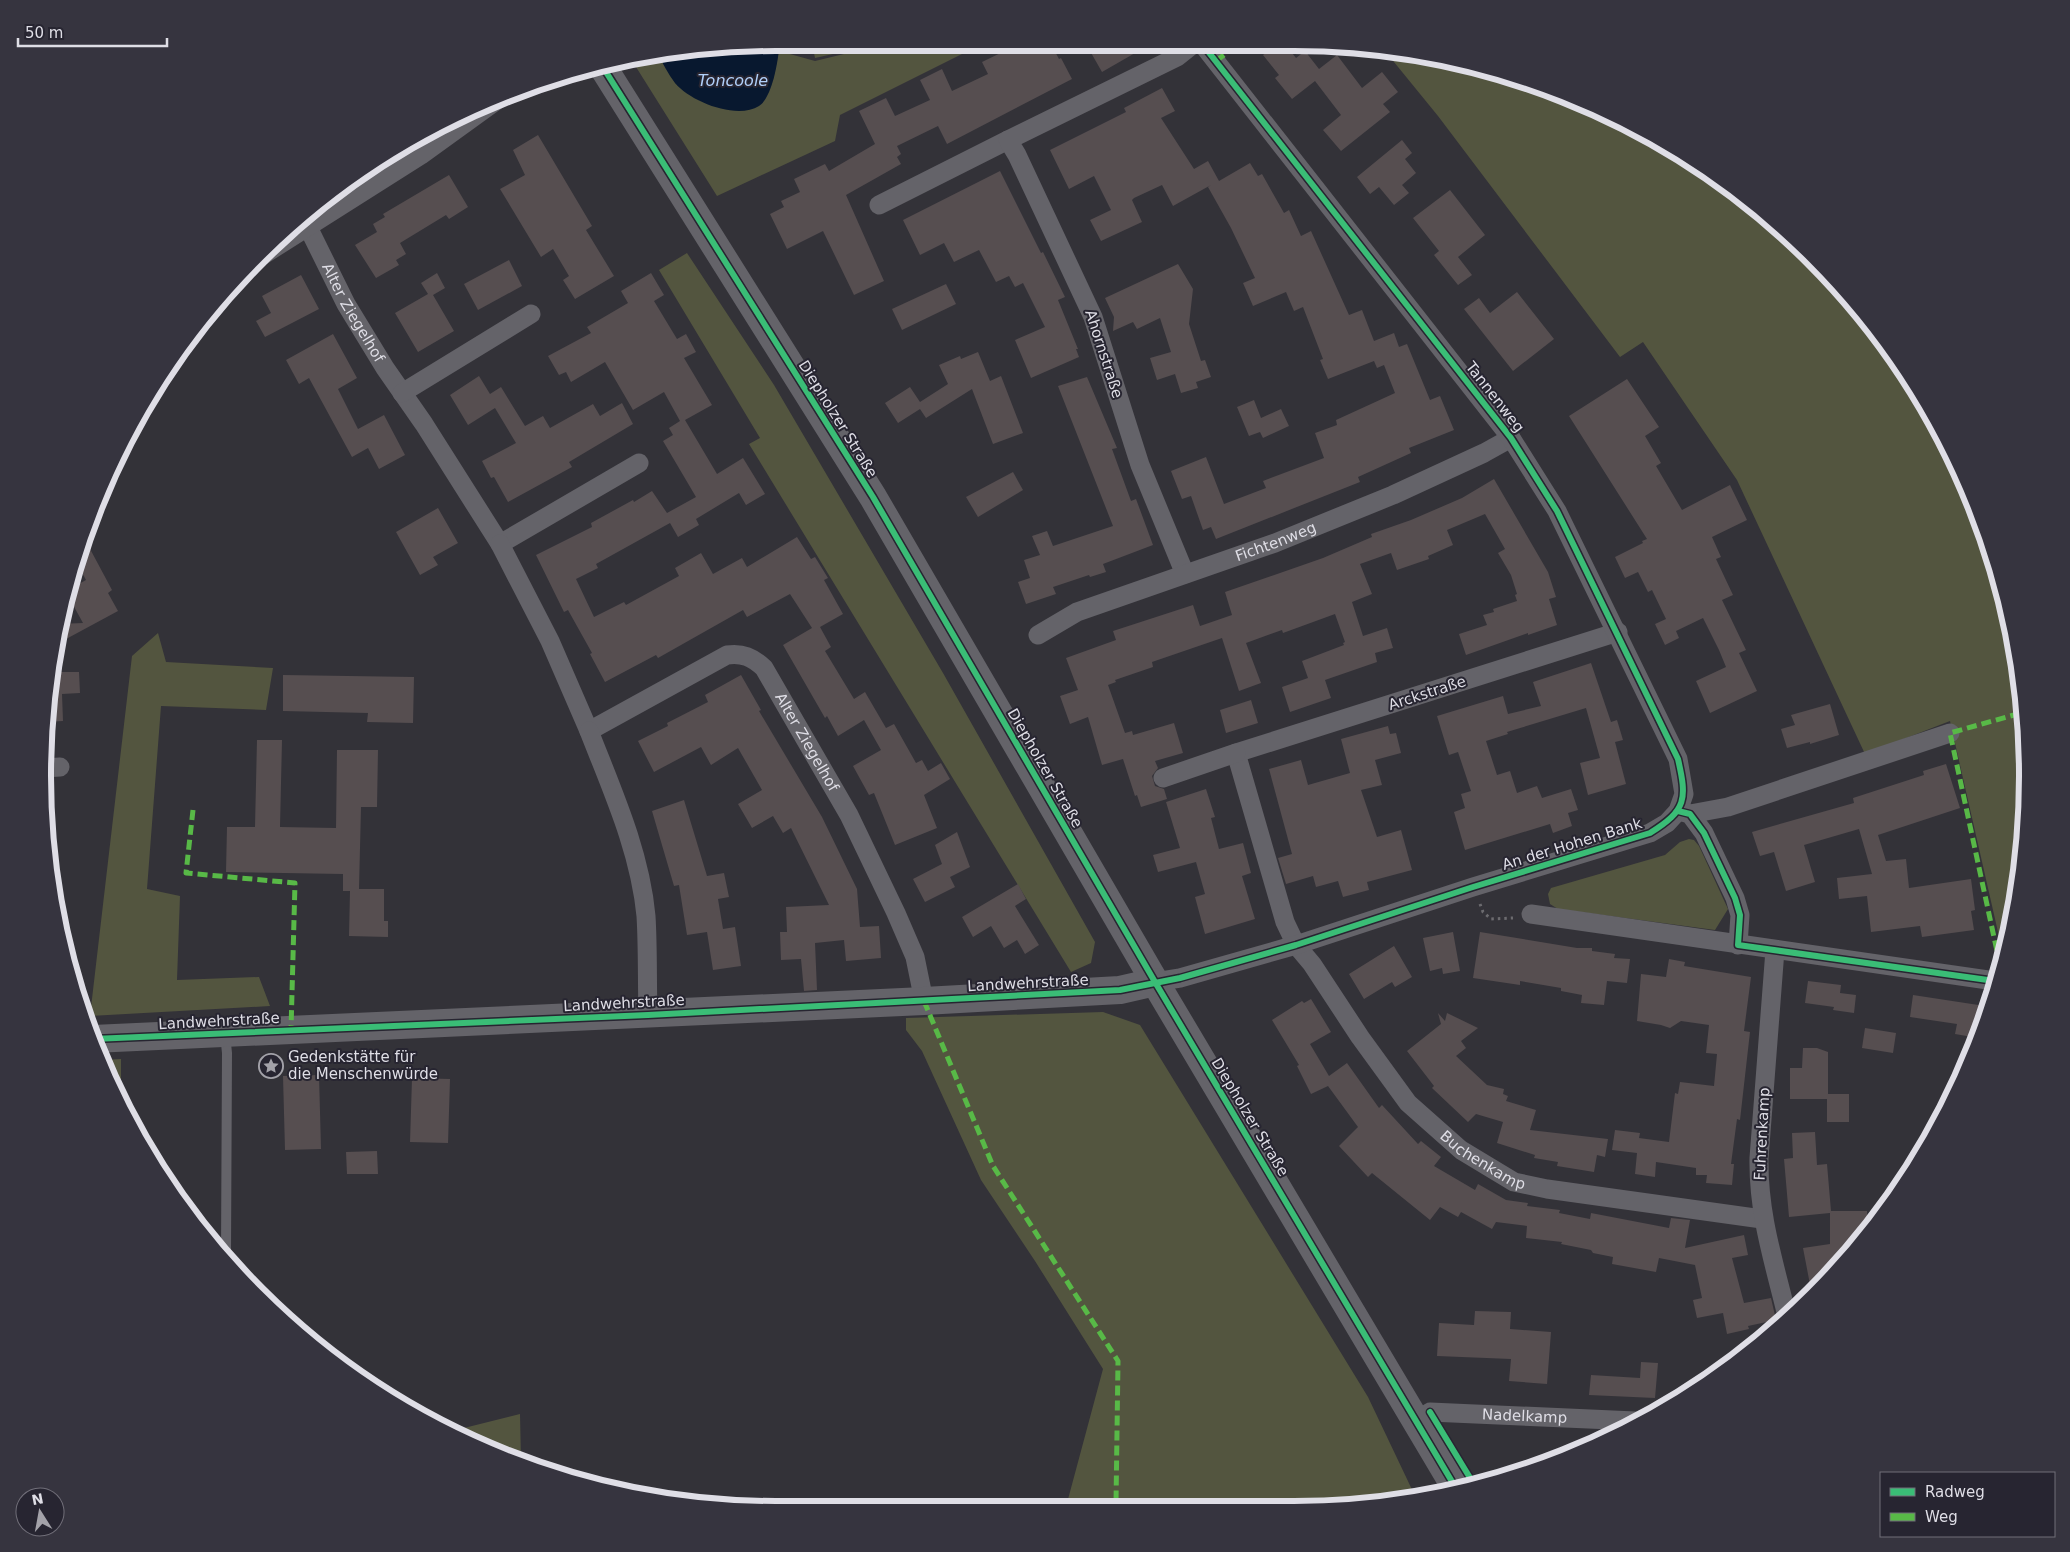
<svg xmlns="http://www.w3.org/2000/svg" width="2070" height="1552" font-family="'DejaVu Sans',sans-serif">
	<rect width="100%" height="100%" fill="#333238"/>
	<g fill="#53553f">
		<polygon points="873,47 959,47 962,54 840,115 835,141 717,196 631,59 657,53 676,84 773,80 779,51 815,61"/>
		<polygon points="813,48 860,48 815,58"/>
		<polygon points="1385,51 1484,68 1619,118 1740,194 1813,258 1904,368 1972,495 2013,633 2027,776 2013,919 2003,954 1950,721 1865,754 1737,480 1643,342 1620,357 1438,116"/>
		<polygon points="687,253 774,385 943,673 1095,942 1091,963 1071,972 749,444 760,438 659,270"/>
		<polygon points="158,633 166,662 273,668 266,710 161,706 147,889 180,896 177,980 259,977 270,1006 90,1016 132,656"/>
		<polygon points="1689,839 1694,840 1699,846 1728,909 1715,930 1558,909 1550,904 1548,894 1551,888 1665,855 1680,842"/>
		<polygon points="1103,1012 1140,1025 1368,1397 1416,1498 1389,1503 1067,1503 1103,1369 1035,1261 981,1180 922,1051 906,1030 906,1018"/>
		<polygon points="121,1059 121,1106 102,1060"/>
		<polygon points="520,1414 521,1462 452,1431"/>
	</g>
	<path fill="#08182f" d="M779,48C778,62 772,98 759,106C737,120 691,102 675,83C668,74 663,63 657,53L680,49Z"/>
	<g fill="#564e50">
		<polygon points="1285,44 1296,58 1305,51 1319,69 1337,55 1362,88 1382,72 1398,92 1383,104 1390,112 1341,151 1323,130 1341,115 1315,81 1292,99 1275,78 1279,75 1263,55 1276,45"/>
		<polygon points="1149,45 1102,72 1090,51 1100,46"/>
		<polygon points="1015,46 1052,46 1059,59 1061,58 1072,79 947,144 938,126 897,146 901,154 897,157 901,164 846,195 884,281 854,295 823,231 787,249 770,214 784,207 781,201 800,192 794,179 825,164 829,171 875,144 859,111 886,98 895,116 930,100 920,80 942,69 952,91 988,74 982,62"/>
		<polygon points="1162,88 1175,111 1161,118 1194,169 1208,161 1219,181 1250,163 1258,176 1262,174 1284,213 1289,210 1301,236 1311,231 1349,315 1362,310 1374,341 1394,333 1399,347 1407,344 1430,400 1440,396 1454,430 1409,448 1411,453 1358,477 1360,482 1216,539 1211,527 1203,530 1191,496 1182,499 1171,471 1206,457 1224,504 1266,488 1263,481 1324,458 1315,433 1337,425 1336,420 1395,393 1384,365 1377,368 1374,361 1328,379 1320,360 1323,359 1303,307 1294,311 1286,292 1253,306 1243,283 1255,278 1231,228 1208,187 1211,185 1173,206 1162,185 1134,198 1132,200 1142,222 1101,241 1090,220 1111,210 1094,176 1069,189 1050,150 1126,112 1124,108"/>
		<polygon points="538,135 592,226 586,230 614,276 575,299 563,280 569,276 553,249 541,257 500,189 525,175 513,150"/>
		<polygon points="1402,140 1412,153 1405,159 1416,173 1402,185 1409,193 1394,205 1379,187 1370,194 1357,177"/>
		<polygon points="1000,171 1041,253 1043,252 1065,297 1058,300 1078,349 1076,349 1079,357 1031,378 1015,340 1045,327 1023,283 1015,287 1009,276 996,282 979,250 954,262 944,243 920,255 903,220"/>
		<polygon points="449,175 468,207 449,219 446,215 400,243 406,254 396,260 399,265 376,278 355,245 377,232 373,224 385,217 383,214"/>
		<polygon points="1450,190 1485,235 1458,257 1472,275 1458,285 1434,255 1439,251 1413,218"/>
		<polygon points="509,260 522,286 478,310 464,284"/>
		<polygon points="1178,264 1193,289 1189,324 1201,361 1205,360 1211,377 1196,382 1198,388 1181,393 1175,374 1157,380 1150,358 1171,352 1160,318 1137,329 1133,322 1113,331 1114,317 1105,298"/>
		<polygon points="437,273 445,288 433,295 454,331 418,352 395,313 428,294 421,283"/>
		<polygon points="651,273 664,295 654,301 677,339 686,334 696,352 684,358 712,405 685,420 717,474 743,458 765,494 746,505 739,493 696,519 699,525 678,537 670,523 596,564 598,568 576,579 594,617 624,602 626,605 679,576 675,568 701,553 713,574 742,558 747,567 797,537 811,559 815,557 828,578 824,580 843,614 820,627 831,647 825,651 854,699 865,692 886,728 894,724 916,763 922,760 928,771 941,763 950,779 924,795 937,828 895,845 874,793 869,795 853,766 881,750 864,720 838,736 827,716 825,718 783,645 812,628 790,594 747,617 743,610 658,658 656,655 605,682 590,654 592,653 568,610 564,612 536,555 592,527 591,523 633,500 634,502 652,491 667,513 696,497 663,441 673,435 669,428 680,421 664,392 633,410 605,362 571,382 566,372 559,375 548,356 591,333 587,327 628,303 621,291"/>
		<polygon points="301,275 319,309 265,337 256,321 271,313 262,296"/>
		<polygon points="946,284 956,304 902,330 892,309"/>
		<polygon points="1517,292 1554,339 1513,371 1464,309 1479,298 1490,313"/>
		<polygon points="333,334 357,378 338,389 358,429 384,415 405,455 379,469 368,448 352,457 309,378 299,384 286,360"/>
		<polygon points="978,352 990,381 1001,376 1023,433 993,444 972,389 926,418 920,409 898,423 885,403 910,387 920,402 948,384 939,365 960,356 961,359"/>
		<polygon points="479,376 490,394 501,387 525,426 543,416 550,428 593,404 600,416 622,403 633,424 569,462 572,467 508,502 494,477 491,478 482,461 516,443 495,408 468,425 450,395"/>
		<polygon points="1087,377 1117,448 1112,449 1131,501 1136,499 1153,545 1103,564 1106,572 1090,577 1089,575 1053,587 1056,594 1026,604 1018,582 1030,578 1024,560 1040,555 1032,536 1047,531 1053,546 1113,526 1058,386"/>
		<polygon points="1627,379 1659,427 1645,436 1661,463 1656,466 1682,510 1730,485 1747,520 1712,537 1721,557 1716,559 1733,595 1722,600 1746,650 1739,653 1757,691 1710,713 1696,681 1726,667 1719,650 1703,618 1676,631 1679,638 1665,645 1655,624 1666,619 1652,590 1648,592 1638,572 1625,578 1615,557 1643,543 1642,541 1647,539 1569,416"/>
		<polygon points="1254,400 1261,418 1281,409 1289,426 1263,438 1260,432 1249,436 1237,407"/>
		<polygon points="1013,472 1023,490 978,517 966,497"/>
		<polygon points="1494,479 1548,572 1556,597 1549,599 1557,625 1528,635 1528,633 1466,655 1459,634 1487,625 1483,615 1494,612 1493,609 1517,601 1515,595 1517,594 1511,575 1498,553 1505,549 1485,514 1447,530 1453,545 1428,556 1429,559 1397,570 1391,553 1360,564 1372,594 1352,602 1363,636 1387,628 1393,648 1375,653 1377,662 1325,680 1331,698 1290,712 1282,687 1308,678 1302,661 1344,645 1343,643 1345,642 1335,614 1283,633 1282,630 1246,643 1261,683 1239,691 1222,638 1152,662 1153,667 1115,680 1116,682 1108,685 1125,733 1132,731 1133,735 1174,723 1183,753 1155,761 1158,768 1152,776 1155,786 1164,789 1167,799 1141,807 1137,795 1135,796 1123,759 1102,765 1088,717 1070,724 1060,696 1078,690 1066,658 1116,640 1113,631 1193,605 1200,626 1232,615 1225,592 1323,558 1372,537 1371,534 1411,520 1462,498"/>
		<polygon points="438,508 458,543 433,557 438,565 420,575 396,532"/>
		<polygon points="89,547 112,590 108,593 118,611 55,645 59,624 83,623 67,594 68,590 86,580 76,561 78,552"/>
		<polygon points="1591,663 1611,722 1617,720 1623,740 1615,742 1626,784 1588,795 1580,763 1600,758 1586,708 1507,732 1508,734 1486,741 1497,775 1510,771 1517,793 1537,786 1542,798 1571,789 1578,810 1568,813 1572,826 1553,833 1550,824 1465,850 1454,812 1465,808 1461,794 1471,791 1458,752 1449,755 1437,716 1503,696 1508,714 1541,706 1533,682"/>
		<polygon points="52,666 61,667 61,672 79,672 80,693 62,694 63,721 45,722"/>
		<polygon points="283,675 414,677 413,723 367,722 368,713 283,711"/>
		<polygon points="741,675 761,710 759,711 822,817 857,889 860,927 879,926 881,958 846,961 844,940 815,943 817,990 804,991 801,959 781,960 780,932 787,932 786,907 829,905 791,828 783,833 773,816 752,828 738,804 762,790 738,748 711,765 701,747 654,772 638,741 668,726 667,723 708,702 705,695"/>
		<polygon points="1251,700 1258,723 1226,733 1220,710"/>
		<polygon points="1830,704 1839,735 1810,744 1810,742 1787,748 1781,729 1795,725 1791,715"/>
		<polygon points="1388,726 1390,734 1396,733 1401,753 1375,760 1382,785 1361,790 1377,837 1401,830 1412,870 1367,882 1369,890 1343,897 1338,881 1316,887 1313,876 1286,884 1278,858 1292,854 1269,769 1301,760 1308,785 1350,773 1341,739"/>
		<polygon points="257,740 282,740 280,827 336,828 337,750 378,750 377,807 361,807 359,889 384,889 384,921 388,921 388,937 349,936 350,891 343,891 343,874 226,872 227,827 255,827"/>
		<polygon points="1946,764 1960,808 1878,835 1886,861 1906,859 1909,888 1971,879 1975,910 1971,911 1974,930 1922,937 1920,926 1871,932 1867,896 1839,899 1837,878 1872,874 1859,829 1804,845 1815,882 1786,891 1774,852 1760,856 1752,832 1854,803 1853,798 1924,775 1923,771"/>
		<polygon points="1206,789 1215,817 1211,818 1219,849 1243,843 1251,873 1242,876 1255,919 1205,934 1195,897 1205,894 1196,862 1158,872 1153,855 1180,848 1166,802"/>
		<polygon points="684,800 707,876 724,873 729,897 718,899 723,929 735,927 741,966 713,970 707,932 687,935 679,885 674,886 652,811"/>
		<polygon points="957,832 970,867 950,877 955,887 925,902 913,879 942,864 935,845"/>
		<polygon points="1018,884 1026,899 1015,906 1039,945 1025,954 1017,940 1004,948 991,926 973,937 962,917"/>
		<polygon points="1453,932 1460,971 1443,974 1442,968 1430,971 1423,938"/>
		<polygon points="1480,932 1577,948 1592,948 1592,951 1615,954 1614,958 1630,959 1627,983 1607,981 1604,1005 1581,1003 1582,995 1561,991 1561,988 1520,981 1520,985 1473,978"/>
		<polygon points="1394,946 1412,977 1395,987 1392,982 1364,999 1349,974"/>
		<polygon points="1669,959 1685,962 1684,966 1751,977 1744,1031 1750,1032 1740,1120 1737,1119 1731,1164 1734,1164 1732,1185 1706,1183 1707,1175 1696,1175 1696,1168 1656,1162 1655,1177 1635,1174 1637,1153 1612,1150 1615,1130 1640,1133 1639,1138 1669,1142 1675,1093 1678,1094 1680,1082 1714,1086 1717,1054 1706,1053 1709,1025 1681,1021 1670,1028 1661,1025 1637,1021 1641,974 1666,977"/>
		<polygon points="1808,981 1841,985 1840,993 1856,995 1854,1013 1833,1010 1834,1007 1805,1003"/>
		<polygon points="1913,995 1985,1006 1978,1038 1955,1034 1957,1024 1910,1017"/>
		<polygon points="1311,999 1331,1032 1310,1044 1329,1076 1347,1063 1379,1108 1382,1105 1418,1144 1421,1141 1441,1157 1434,1166 1475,1190 1478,1184 1506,1200 1528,1203 1527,1206 1560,1210 1559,1213 1590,1219 1591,1213 1669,1228 1671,1218 1690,1220 1685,1248 1744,1235 1748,1255 1732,1258 1744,1303 1771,1298 1776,1320 1748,1326 1749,1329 1727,1334 1723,1313 1697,1318 1693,1300 1702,1298 1695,1265 1659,1258 1656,1272 1612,1264 1613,1257 1593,1253 1591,1250 1561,1244 1562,1242 1526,1238 1527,1226 1496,1222 1492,1229 1461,1212 1458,1217 1440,1207 1430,1220 1372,1173 1368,1177 1339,1146 1358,1127 1328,1086 1311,1094 1297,1066 1299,1065 1272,1020 1302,1001 1304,1003"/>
		<polygon points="1438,1013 1445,1021 1447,1013 1478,1028 1461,1041 1466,1048 1456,1056 1487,1085 1504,1089 1503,1094 1508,1096 1506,1101 1536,1110 1530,1130 1608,1139 1605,1157 1597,1155 1594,1172 1557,1166 1558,1162 1534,1158 1535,1155 1497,1143 1503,1122 1476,1114 1468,1122 1432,1088 1434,1086 1407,1051 1441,1024"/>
		<polygon points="1865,1028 1896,1033 1893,1053 1862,1048"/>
		<polygon points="1803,1048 1817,1048 1828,1052 1828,1094 1849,1094 1849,1122 1827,1122 1827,1099 1790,1099 1790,1068 1802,1068"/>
		<polygon points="319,1075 321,1149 285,1150 283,1076"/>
		<polygon points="412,1078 450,1079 448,1143 410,1142"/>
		<polygon points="1815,1132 1817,1165 1827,1164 1831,1211 1867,1211 1868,1228 1812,1295 1803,1248 1830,1244 1830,1213 1789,1217 1784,1159 1793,1158 1792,1133"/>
		<polygon points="377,1151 378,1174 347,1174 346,1152"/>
		<polygon points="1475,1311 1511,1312 1510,1329 1551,1332 1547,1384 1509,1381 1511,1359 1437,1356 1439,1323 1474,1325"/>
		<polygon points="1641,1362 1658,1363 1655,1398 1589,1395 1591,1375 1640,1378"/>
	</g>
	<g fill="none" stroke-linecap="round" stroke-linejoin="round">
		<polyline stroke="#6c6b6f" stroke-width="3" stroke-dasharray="2.5 4" stroke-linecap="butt" points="1480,904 1483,912 1491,919 1513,918"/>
		<polyline stroke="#646369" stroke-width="10" points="225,1034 227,1053 226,1251"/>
		<g stroke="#646369" stroke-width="19">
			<polyline points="879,205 1008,140"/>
			<path id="s1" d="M303,217L346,304L385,368L424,424L500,544L639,463"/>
			<polyline points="260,257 421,155 504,95"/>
			<polyline points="402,393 531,314"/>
			<path id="s2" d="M500,544L550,641L589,731L727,655C743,653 752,657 764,668L849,815L896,913L915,957L924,1001"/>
			<polyline points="1185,574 1140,465 1093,317 1017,155 1008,140 1177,57 1192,45"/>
			<path id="s3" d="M1618,632L1236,753L1285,922L1296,945L1312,964L1360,1037L1408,1103L1461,1150L1514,1182L1547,1189L1762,1219"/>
			<path id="s4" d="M1038,635L1077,612L1275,543L1393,495L1484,453L1511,438"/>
			<path d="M589,731C612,790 640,851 646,916C648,948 647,982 648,1015"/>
			<polyline points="44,768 60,767"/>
			<polyline points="1163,778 1236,753"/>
			<polyline points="1679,811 1690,814 1704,833 1735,898 1740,915 1738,945"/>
			<polyline points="1690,814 1728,807 1950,733"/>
			<polyline points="1531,914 1995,981"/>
			<path d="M1775,950L1759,1158C1758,1214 1774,1262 1787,1316"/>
			<polyline points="1155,982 1180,978 1296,945 1473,887 1650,833 1667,823 1678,811 1684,794 1678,759 1557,511 1511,438 1203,45"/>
			<path id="s5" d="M1417,1420L1430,1412L1635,1421"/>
		</g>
		<g stroke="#646369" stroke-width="28">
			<polyline points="601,64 873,497 1155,982 1457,1490"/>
			<polyline points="93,1039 924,1001 1120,990 1155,982"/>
		</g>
		<g stroke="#58b947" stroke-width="5" stroke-dasharray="10 5" stroke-linecap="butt">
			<polyline points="1216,61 1237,45"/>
			<polyline points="193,810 186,873 295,883 291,1030"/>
			<polyline points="2000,965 1950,733 2021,713"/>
			<polyline points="924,1001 993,1166 1118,1361 1116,1503"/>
		</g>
		<defs>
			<g id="cycleway">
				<polyline points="601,64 873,497 1155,982 1457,1490"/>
				<polyline points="1678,811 1690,814 1704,833 1735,898 1740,915 1738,945 1995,981"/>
				<path d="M93,1039L648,1015L1120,990L1180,978L1296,945L1473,887L1650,833C1687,810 1687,799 1678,759L1557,511L1511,438L1203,45"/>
				<polyline points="1430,1412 1475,1486"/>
			</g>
		</defs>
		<use href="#cycleway" stroke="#272531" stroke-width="9"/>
		<use href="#cycleway" stroke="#3abd76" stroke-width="6"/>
	</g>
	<defs>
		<symbol id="sight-ring" viewBox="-11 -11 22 22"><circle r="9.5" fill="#272531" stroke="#a3a2a9" stroke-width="1.5"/><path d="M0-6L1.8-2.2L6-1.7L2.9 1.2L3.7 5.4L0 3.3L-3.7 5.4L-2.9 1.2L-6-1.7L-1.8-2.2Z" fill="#a3a2a9"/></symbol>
	</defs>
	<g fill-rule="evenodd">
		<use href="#sight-ring" x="257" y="1052" width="28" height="28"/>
	</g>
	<g text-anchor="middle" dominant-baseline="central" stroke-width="4" stroke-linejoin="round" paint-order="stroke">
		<g font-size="15" fill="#dfdee6" stroke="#272531">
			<text stroke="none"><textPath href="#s1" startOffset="108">Alter Ziegelhof</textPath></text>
			<text transform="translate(1104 354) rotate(72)">Ahornstraße</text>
			<text transform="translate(1495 397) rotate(52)">Tannenweg</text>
			<text transform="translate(838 419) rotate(58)">Diepholzer Straße</text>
			<text stroke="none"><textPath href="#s4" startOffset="256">Fichtenweg</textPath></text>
			<text transform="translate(1427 693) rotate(-18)">Arckstraße</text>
			<text stroke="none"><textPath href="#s2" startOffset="491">Alter Ziegelhof</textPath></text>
			<text transform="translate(1045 768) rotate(60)">Diepholzer Straße</text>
			<text transform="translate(1572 844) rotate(-17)">An der Hohen Bank</text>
			<text transform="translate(1028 983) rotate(-3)">Landwehrstraße</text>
			<text transform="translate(624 1003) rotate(-3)">Landwehrstraße</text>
			<text transform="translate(219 1021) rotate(-3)">Landwehrstraße</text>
			<text transform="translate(1250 1117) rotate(59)">Diepholzer Straße</text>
			<text transform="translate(1762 1134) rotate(-87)">Fuhrenkamp</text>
			<text stroke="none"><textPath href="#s3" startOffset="891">Buchenkamp</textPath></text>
			<text stroke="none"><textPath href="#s5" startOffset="110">Nadelkamp</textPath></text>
		</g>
		<g font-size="15" fill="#dfdee6" stroke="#272531" text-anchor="start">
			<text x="288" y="1057">Gedenkstätte für<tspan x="288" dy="17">die Menschenwürde</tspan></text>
		</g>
		<g font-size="16" font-style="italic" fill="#b1d0fa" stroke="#272531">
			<text x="733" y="80">Toncoole</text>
		</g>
	</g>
	<path d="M0 0H2070V1552H0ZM776 51H1294A725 725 0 0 1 2019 776V776A725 725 0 0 1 1294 1501H776A725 725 0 0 1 51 776V776A725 725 0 0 1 776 51Z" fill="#36343f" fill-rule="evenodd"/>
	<path fill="none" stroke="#dfdee6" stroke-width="6" d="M776 51H1294A725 725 0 0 1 2019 776V776A725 725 0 0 1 1294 1501H776A725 725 0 0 1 51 776V776A725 725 0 0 1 776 51Z"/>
	<rect x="1880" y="1472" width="175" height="65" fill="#272531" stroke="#716f79"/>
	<rect x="1890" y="1488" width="25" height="8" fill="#3abd76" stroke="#716f79"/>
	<text x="1925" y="1497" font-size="15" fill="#dfdee6">Radweg</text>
	<rect x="1890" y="1513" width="25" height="8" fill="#58b947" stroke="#716f79"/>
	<text x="1925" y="1522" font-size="15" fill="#dfdee6">Weg</text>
	<g transform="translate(40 1512) rotate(349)"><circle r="24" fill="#272531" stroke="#716f79"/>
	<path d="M0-4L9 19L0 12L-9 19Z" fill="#a3a2a9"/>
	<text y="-8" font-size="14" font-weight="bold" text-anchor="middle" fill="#dfdee6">N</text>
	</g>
	<path d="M18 38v8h149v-8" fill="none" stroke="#dfdee6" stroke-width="2.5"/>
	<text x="25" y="38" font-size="15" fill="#dfdee6" stroke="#272531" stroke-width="4" paint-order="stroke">50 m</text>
</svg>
